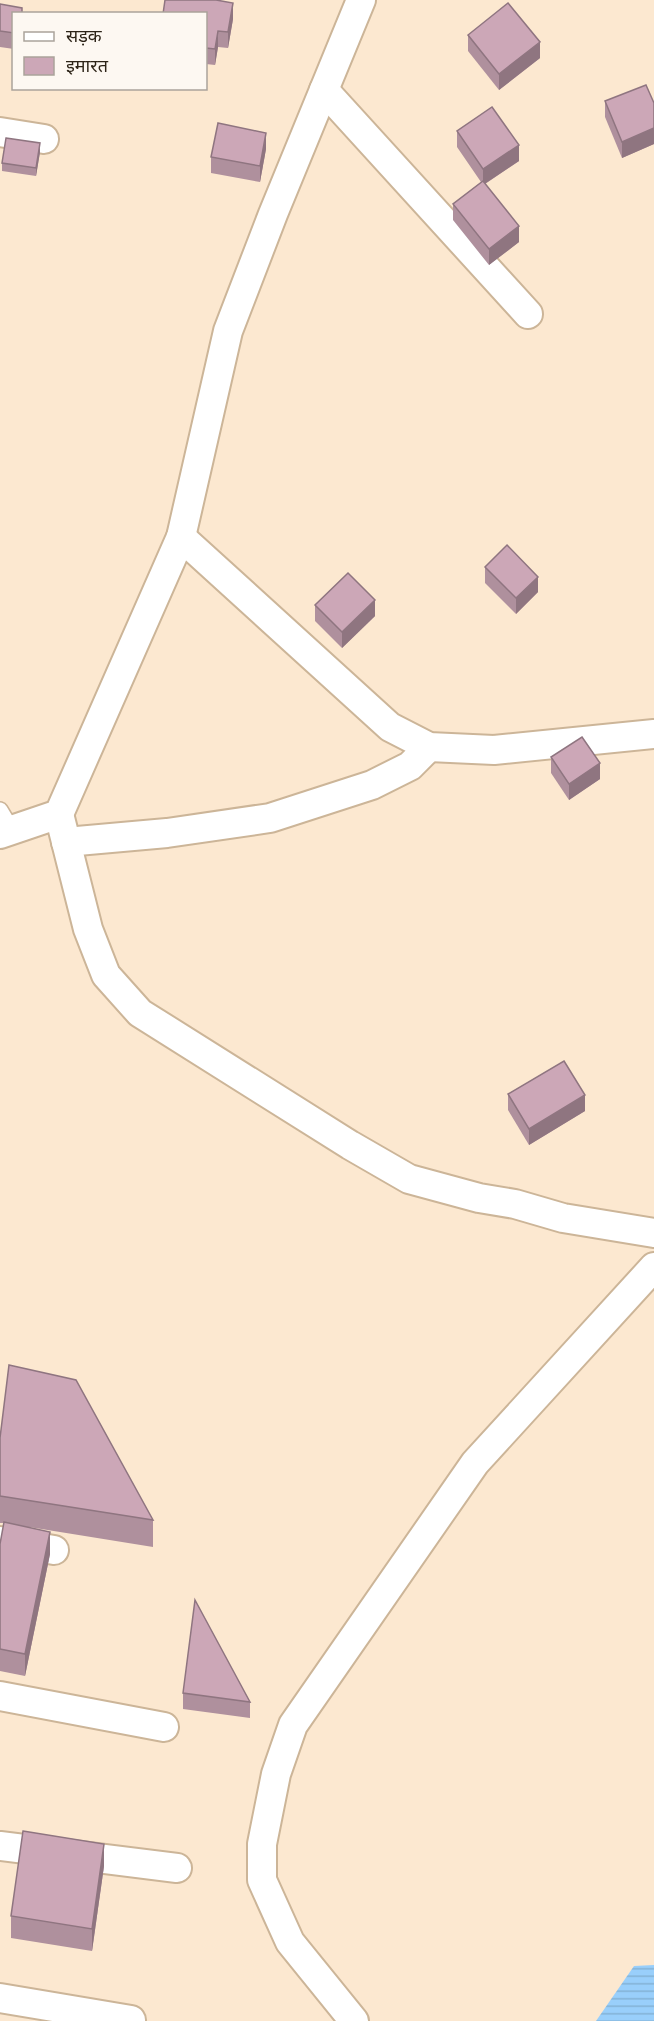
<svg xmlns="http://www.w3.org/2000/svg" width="654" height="2021" font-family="'Alegreya Sans','Noto Sans Devanagari',sans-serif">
	<defs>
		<pattern id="water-rules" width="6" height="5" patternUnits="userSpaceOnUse" patternTransform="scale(1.5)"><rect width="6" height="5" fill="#99cffb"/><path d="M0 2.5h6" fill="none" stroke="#84b2d6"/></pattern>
	</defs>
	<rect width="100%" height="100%" fill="#fce8d0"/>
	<polygon fill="url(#water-rules)" points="654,1965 654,2021 596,2021 634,1966"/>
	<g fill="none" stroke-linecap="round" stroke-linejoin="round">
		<defs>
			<polyline id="service" points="0,810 12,830"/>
			<g id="minor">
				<polyline points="324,90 528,314"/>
				<polyline points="0,132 44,139"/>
				<polyline points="181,537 390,727 429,747 494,750 654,734"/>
				<polyline points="59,814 88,929 106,975 140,1013 350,1145 409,1179 479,1198 515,1204 563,1218 654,1233"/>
				<polyline points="0,834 59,814 181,537 228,331 273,214 361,0"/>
				<polyline points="66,842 167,833 270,818 372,785 410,766 429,747"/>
				<polyline points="0,1541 54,1550"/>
				<polyline points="0,1696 164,1727"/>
				<polyline points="0,1846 177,1868"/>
				<polyline points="0,1998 131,2020"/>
				<polyline points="354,2021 290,1942 262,1880 262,1844 276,1774 293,1725 475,1463 654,1267"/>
			</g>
		</defs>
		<use href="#service" stroke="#ccb598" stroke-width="18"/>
		<use href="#minor" stroke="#ccb598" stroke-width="32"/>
		<use href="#service" stroke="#fff" stroke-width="15"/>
		<use href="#minor" stroke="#fff" stroke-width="28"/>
	</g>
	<g fill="#af909d">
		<polygon points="0,4 22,14 14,14 14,49 0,47"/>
		<polygon points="206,14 233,19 228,48 218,47 215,65 206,64"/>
		<polygon points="468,35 540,58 499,90 468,51"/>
		<polygon points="605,101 654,103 654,144 622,158 605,117"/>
		<polygon points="457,131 519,161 485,184 519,242 489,265 453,220 453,204 481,182 457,147"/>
		<polygon points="266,149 260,182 211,173 211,157"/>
		<polygon points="40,152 36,176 2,171 2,163"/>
		<polygon points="485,567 538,592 516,614 485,583"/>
		<polygon points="315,605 375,616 342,648 315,621"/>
		<polygon points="551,757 600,779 569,800 551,773"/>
		<polygon points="508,1094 585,1111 529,1145 508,1110"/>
		<polygon points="0,1438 153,1520 153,1547 29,1527 50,1554 25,1676 0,1671 0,1544 4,1523 0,1523"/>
		<polygon points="183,1693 250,1702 250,1718 183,1709"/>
		<polygon points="104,1866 92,1951 11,1938 11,1916"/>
	</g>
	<g fill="#8f7580">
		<polygon points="233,3 233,19 228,48 228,32"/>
		<polygon points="218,31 218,47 215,65 215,49"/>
		<polygon points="540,42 540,58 499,90 499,74"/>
		<polygon points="654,128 654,144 622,158 622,142"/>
		<polygon points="266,133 266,149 260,182 260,166"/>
		<polygon points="40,143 40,152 36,176 36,168"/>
		<polygon points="519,145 519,161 483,185 483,169"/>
		<polygon points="519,226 519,242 489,265 489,249"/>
		<polygon points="538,577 538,592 516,614 516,598"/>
		<polygon points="375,600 375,616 342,648 342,632"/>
		<polygon points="600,763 600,779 569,800 569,784"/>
		<polygon points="585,1095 585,1111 529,1145 529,1129"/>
		<polygon points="50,1532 50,1554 25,1676 25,1654"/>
		<polygon points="104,1844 104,1866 92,1951 92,1929"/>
	</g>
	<g fill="#cca7b7" stroke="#8f7580" stroke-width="1.5">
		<polygon points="165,0 216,0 233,3 228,32 218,31 215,49 206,48 206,14 163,14"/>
		<polygon points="508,3 540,42 499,74 468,35"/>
		<polygon points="0,4 22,8 22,14 14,14 14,33 0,31"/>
		<polygon points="646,85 654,103 654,128 622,142 605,101"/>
		<polygon points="492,107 519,145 483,169 457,131"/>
		<polygon points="218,123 266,133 260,166 211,157"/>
		<polygon points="6,138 40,143 36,168 2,163"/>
		<polygon points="483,181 519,226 489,249 453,204"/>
		<polygon points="507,545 538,577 516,598 485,567"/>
		<polygon points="348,573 375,600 342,632 315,605"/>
		<polygon points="582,737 600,763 569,784 551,757"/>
		<polygon points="564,1061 585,1095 529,1129 508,1094"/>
		<polygon points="9,1365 76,1380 153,1520 0,1496 0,1438"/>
		<polygon points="4,1522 50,1532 25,1654 0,1649 0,1544"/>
		<polygon points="195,1600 250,1702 183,1693"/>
		<polygon points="23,1831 104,1844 92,1929 11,1916"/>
	</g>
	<rect x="12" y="12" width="195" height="78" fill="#fdf8f2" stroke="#aaa39b" stroke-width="1.5"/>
	<rect x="24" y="32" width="30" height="9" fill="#ffffff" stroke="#aaa39b" stroke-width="1.5"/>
	<text x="66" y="42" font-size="18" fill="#2d2418">सड़क</text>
	<rect x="24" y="57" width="30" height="18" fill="#cca7b7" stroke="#aaa39b" stroke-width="1.5"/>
	<text x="66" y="72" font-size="18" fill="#2d2418">इमारत</text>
</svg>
